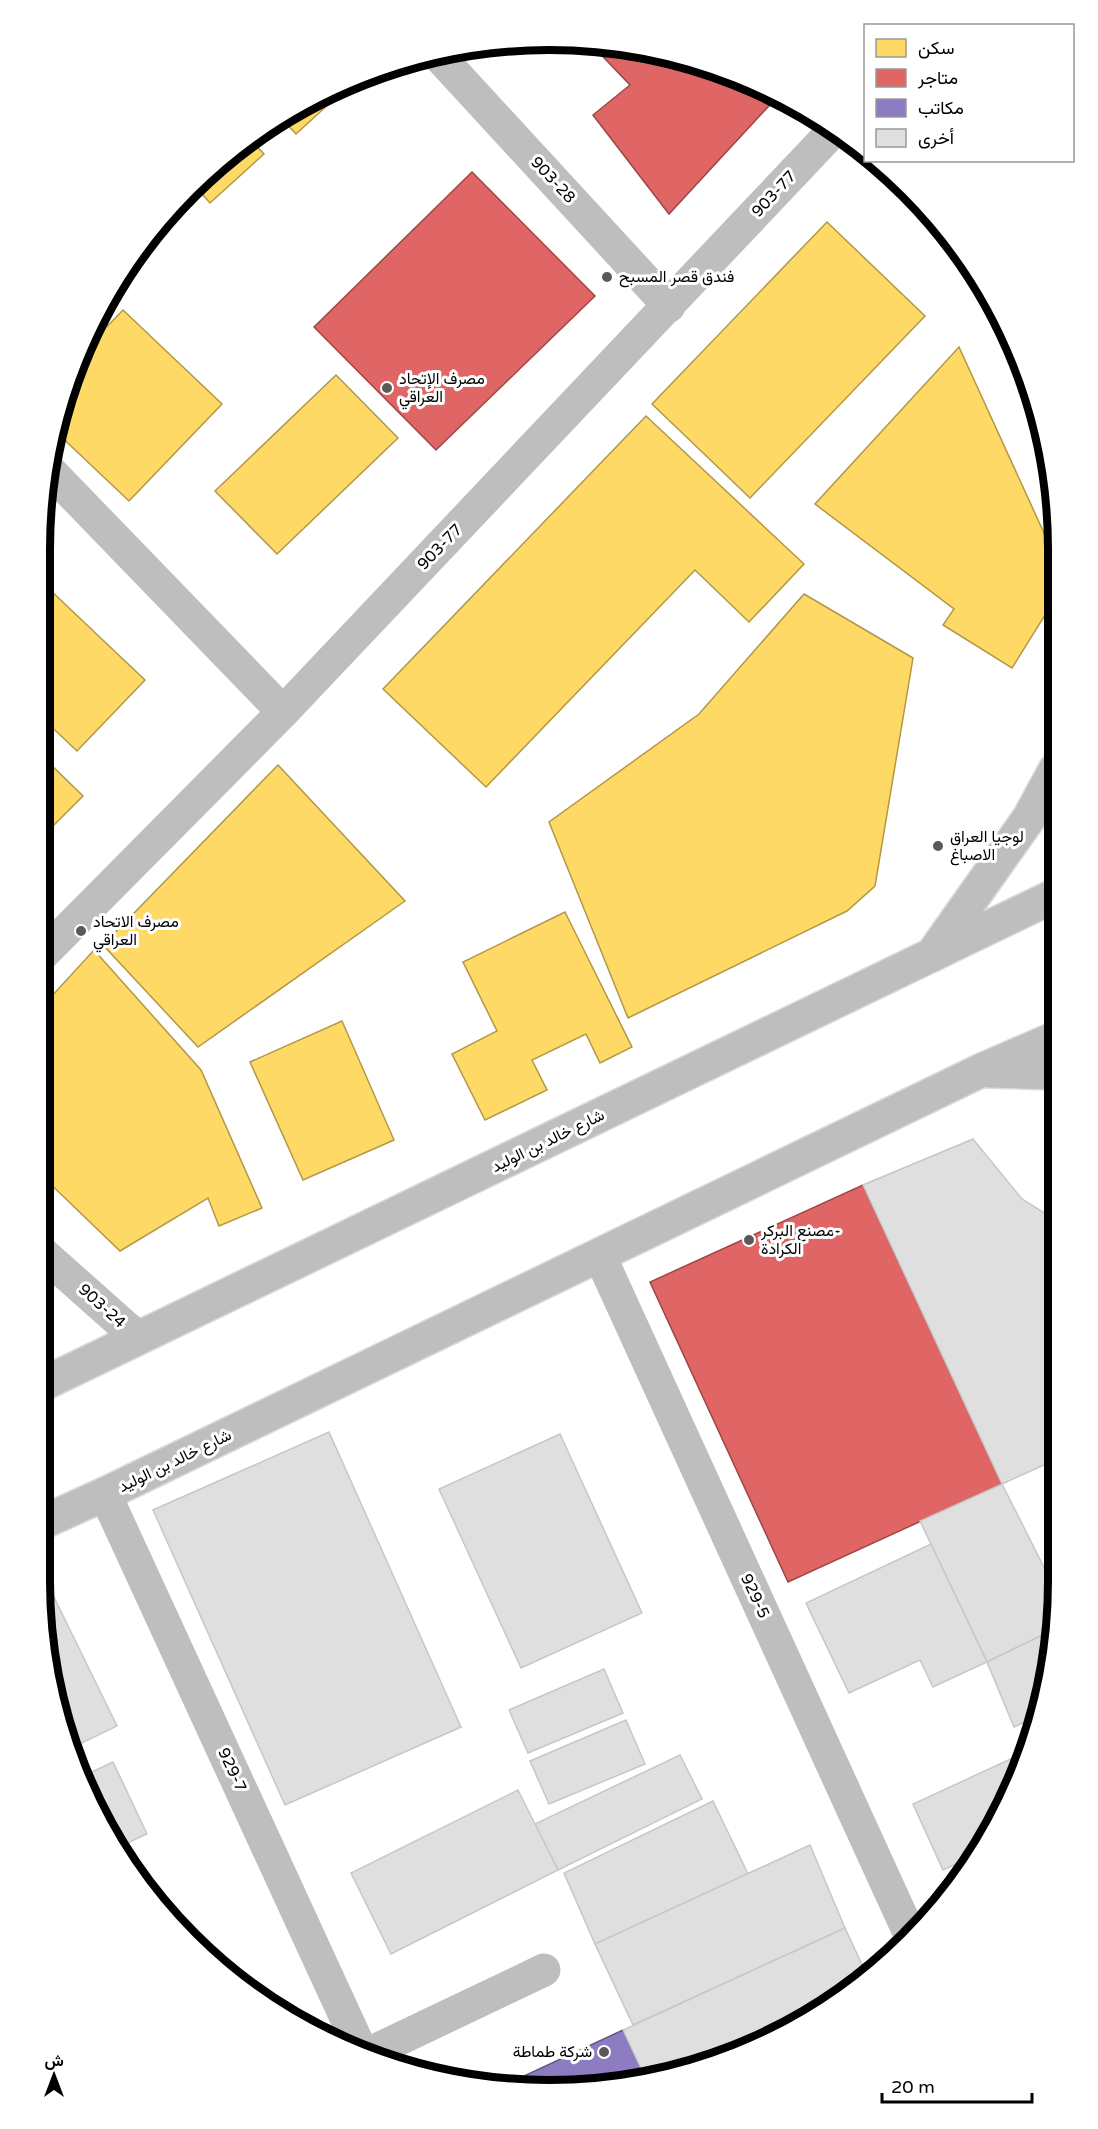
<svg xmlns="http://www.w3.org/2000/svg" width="1098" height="2129" font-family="'Varela Round',Vazirmatn,sans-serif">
	<rect width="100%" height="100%" fill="#fff"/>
	<g fill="#ffd966" stroke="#b29847" stroke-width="1.5">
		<polygon points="355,80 296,134 280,117 294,107"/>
		<polygon points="250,139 264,154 210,203 194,185 213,165"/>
		<polygon points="827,222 925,316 750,498 652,404"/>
		<polygon points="123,310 222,404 129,501 54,430 56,417 87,337 92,342"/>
		<polygon points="959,347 1044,533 1055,570 1055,599 1012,668 943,625 954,609 815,504"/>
		<polygon points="336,375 398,438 277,554 215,491"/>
		<polygon points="646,416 804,564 749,622 695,570 486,787 383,689"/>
		<polygon points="40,520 53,532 40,545"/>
		<polygon points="48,588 145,680 77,751 40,716 40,596"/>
		<polygon points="804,594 913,658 875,886 847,911 628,1018 549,822 699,714"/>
		<polygon points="40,754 83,796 40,839"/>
		<polygon points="278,765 405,901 198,1047 103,945"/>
		<polygon points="565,912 632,1047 600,1063 586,1034 532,1060 547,1090 485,1120 452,1054 497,1031 463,962"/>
		<polygon points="94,950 201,1070 262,1208 219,1226 208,1198 120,1251 39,1173 40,1009"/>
		<polygon points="342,1021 394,1140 303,1180 250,1062"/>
	</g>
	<g fill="#e06666" stroke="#9d4747" stroke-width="1.5">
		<polygon points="588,41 681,56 779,95 669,214 593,115 630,85"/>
		<polygon points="472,172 595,296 436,450 314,327"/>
		<polygon points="863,1185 1002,1484 788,1582 650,1282"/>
	</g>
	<polygon fill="#8e7cc3" stroke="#635788" stroke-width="1.5" points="623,2030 644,2075 583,2089 511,2082"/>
	<g fill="#dfdfdf" stroke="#c7c7c7" stroke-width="1.5">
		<polygon points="973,1139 1022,1199 1057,1221 1057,1459 1002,1484 863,1185"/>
		<polygon points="329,1432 461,1727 285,1805 153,1510"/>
		<polygon points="560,1434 642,1613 521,1668 439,1489"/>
		<polygon points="1002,1484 1058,1595 1058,1613 1055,1629 987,1662 920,1521"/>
		<polygon points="931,1544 987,1662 933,1687 920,1660 849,1693 806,1603"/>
		<polygon points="50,1589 117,1726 69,1749 66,1744 41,1593"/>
		<polygon points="1055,1629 1039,1718 1038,1716 1014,1727 987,1662"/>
		<polygon points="604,1669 623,1713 528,1753 509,1710"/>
		<polygon points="626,1720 645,1764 549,1804 530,1761"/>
		<polygon points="1026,1752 1006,1806 976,1855 943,1870 913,1804"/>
		<polygon points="680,1755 702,1799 558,1870 535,1824"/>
		<polygon points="113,1762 147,1834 121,1846 83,1776"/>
		<polygon points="518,1790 558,1870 391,1954 351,1873"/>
		<polygon points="713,1801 748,1874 595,1944 564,1873"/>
		<polygon points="810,1845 845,1928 633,2025 595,1944"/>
		<polygon points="153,1880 168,1912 145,1891 142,1886"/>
		<polygon points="845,1928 867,1975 744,2051 644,2075 623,2030"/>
	</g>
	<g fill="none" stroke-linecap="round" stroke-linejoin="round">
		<defs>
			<g id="major">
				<polyline points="932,955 1029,818 1055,770"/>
				<polyline points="989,1071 1056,1073"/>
				<polyline points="39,1386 1056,895"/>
				<polyline points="39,1524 105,1494 982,1070 1056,1038"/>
			</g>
		</defs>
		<use href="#major" stroke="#dbdbdb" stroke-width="36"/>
		<g stroke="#bebebe" stroke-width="33">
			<polyline points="437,54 669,306"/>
			<polyline points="48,469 283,712"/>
			<polyline points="40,957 283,712 833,131"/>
			<polyline points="39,1250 138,1338"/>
			<polyline points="600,1256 911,1937"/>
			<polyline points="105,1494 359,2046"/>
			<polyline points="372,2052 544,1970"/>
		</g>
		<use href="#major" stroke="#bebebe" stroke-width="33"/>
	</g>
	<g fill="#595959" stroke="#fff" stroke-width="2">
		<circle cx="607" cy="277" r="6"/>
		<circle cx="387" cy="388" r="6"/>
		<circle cx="938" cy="846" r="6"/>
		<circle cx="81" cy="931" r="6"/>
		<circle cx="749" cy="1240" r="6"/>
		<circle cx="604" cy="2052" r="6"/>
	</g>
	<g text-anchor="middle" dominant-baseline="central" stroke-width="6" stroke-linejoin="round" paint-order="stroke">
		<g font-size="16" fill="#000" stroke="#fff">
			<text transform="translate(553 180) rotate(47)">903-28</text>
			<text transform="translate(774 194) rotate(-47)">903-77</text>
			<text transform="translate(440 547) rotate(-46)">903-77</text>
			<text transform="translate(548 1141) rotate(-26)">شارع خالد بن الوليد</text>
			<text transform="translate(102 1306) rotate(42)">903-24</text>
			<text transform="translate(175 1461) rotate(-26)">شارع خالد بن الوليد</text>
			<text transform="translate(755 1596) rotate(65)">929-5</text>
			<text transform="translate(232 1770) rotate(65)">929-7</text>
		</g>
		<g font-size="16" fill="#000" stroke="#fff" text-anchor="start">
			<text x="619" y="277">فندق قصر المسبح</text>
			<text x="399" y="379">مصرف الإتحاد<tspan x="399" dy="18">العراقي</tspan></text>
			<text x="950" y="837">لوجيا العراق<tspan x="950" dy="18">الاصباغ</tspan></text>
			<text x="93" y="922">مصرف الاتحاد<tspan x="93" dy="18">العراقي</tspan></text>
			<text x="761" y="1231">مصنع البركر-<tspan x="761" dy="18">الكرادة</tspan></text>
			<text x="592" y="2052" text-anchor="end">شركة طماطة</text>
		</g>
	</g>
	<path d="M0 0H1098V2129H0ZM549 50H549A499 499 0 0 1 1048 549V1581A499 499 0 0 1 549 2080H549A499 499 0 0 1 50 1581V549A499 499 0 0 1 549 50Z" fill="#fff" fill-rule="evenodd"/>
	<path fill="none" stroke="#000" stroke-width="8" d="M549 50H549A499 499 0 0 1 1048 549V1581A499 499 0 0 1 549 2080H549A499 499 0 0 1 50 1581V549A499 499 0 0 1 549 50Z"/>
	<rect x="864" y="24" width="210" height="138" fill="#ffffff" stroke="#999999" stroke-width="1.5"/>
	<rect x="876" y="39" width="30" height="18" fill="#ffd966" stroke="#999999" stroke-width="1.5"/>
	<text x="918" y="54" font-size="18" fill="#000000">سكن</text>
	<rect x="876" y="69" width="30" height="18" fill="#e06666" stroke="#999999" stroke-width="1.5"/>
	<text x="918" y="84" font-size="18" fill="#000000">متاجر</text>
	<rect x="876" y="99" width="30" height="18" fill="#8e7cc3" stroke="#999999" stroke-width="1.5"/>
	<text x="918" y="114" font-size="18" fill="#000000">مكاتب</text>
	<rect x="876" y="129" width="30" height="18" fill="#dfdfdf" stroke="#999999" stroke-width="1.5"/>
	<text x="918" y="144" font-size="18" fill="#000000">أخرى</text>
	<g transform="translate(54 2075)" stroke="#ffffff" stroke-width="4.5" paint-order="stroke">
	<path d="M0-4.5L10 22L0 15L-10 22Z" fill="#000000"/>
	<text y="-9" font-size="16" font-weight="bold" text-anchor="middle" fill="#000000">ش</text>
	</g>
	<path d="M882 2093v9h150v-9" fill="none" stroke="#000000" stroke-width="3"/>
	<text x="891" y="2093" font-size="18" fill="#000000" stroke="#ffffff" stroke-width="4.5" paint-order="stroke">20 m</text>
</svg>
